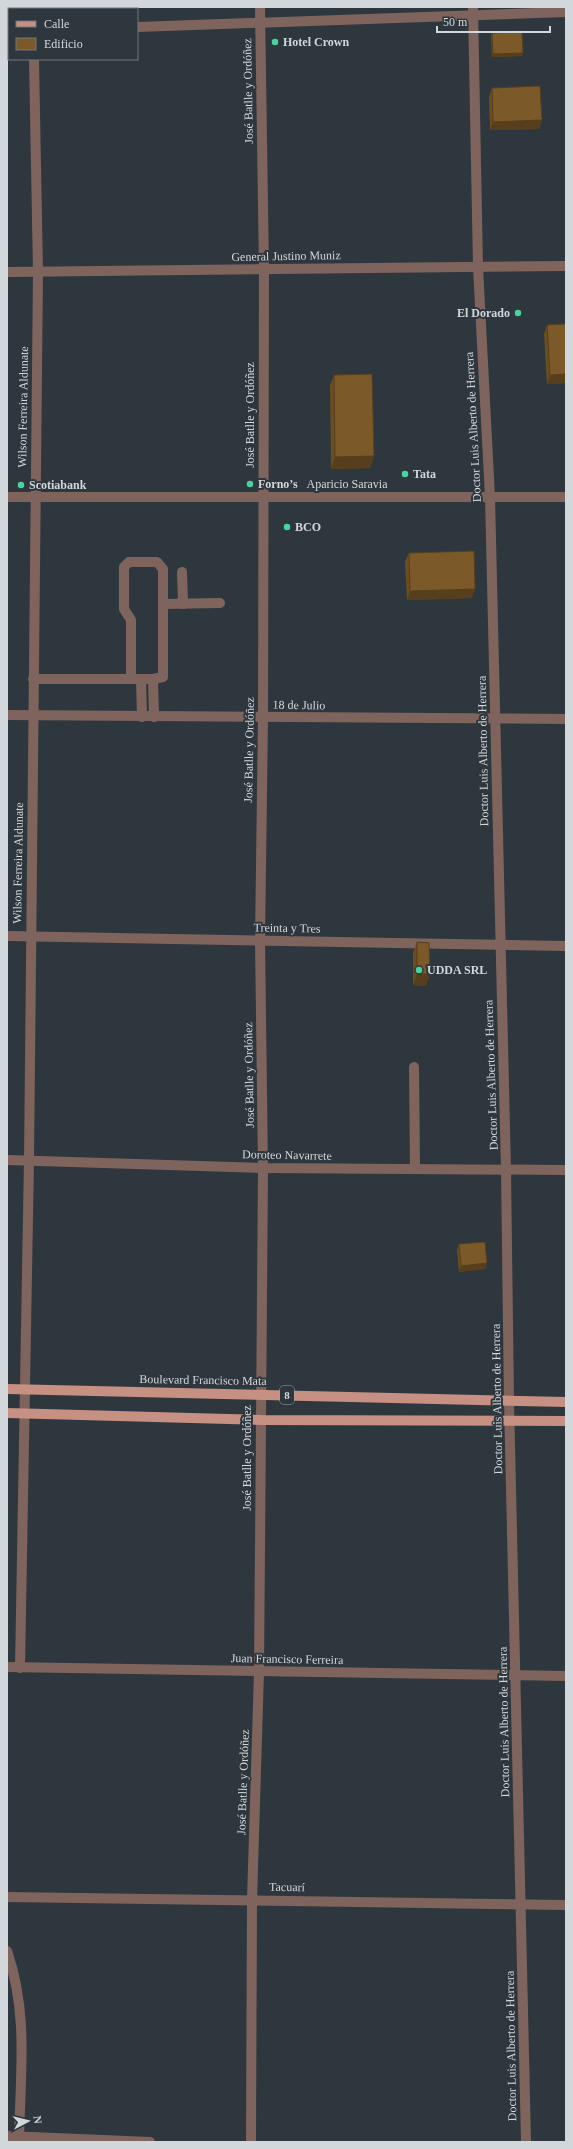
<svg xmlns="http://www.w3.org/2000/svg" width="573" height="2149" font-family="Georgia,serif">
	<rect width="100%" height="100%" fill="#2f373e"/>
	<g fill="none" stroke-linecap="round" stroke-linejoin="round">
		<g stroke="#7e645d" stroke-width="10">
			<polyline points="473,7 478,267 490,497 506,1170 509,1401 526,2142"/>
			<polyline points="34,9 34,7"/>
			<polyline points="137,27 566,12"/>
			<polyline points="7,33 9,33"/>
			<polyline points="7,272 566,266"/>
			<polyline points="7,497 566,497"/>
			<polyline points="182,572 183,604"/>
			<polyline points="163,604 220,603"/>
			<polyline points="33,679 153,679 163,677 163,569 157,562 129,562 124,567 124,609 131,620 131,679"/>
			<polyline points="141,679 142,717"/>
			<polyline points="153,679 154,717"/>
			<polyline points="7,715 566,719"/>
			<polyline points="7,936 566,946"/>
			<polyline points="414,1067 415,1169"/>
			<polyline points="7,1160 263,1168 566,1170"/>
			<polyline points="7,1667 566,1676"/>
			<polyline points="20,1668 29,1160 38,272 34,59"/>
			<polyline points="7,1897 566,1905"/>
			<path d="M7,1951C29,2015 20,2075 19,2142"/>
			<polyline points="7,2136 150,2142"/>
			<polyline points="251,2142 252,1900 259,1672 263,1168 260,940 263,717 264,270 260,7"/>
		</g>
		<g stroke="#c69082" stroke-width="10">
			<polyline points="7,1389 566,1402"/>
			<polyline points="7,1413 261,1420 566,1421"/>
		</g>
	</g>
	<g fill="#6b4d22">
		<polygon points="492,33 522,56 492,57 491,36"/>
		<polygon points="492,88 542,120 539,129 490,130 489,97"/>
		<polygon points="566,324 566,383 547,384 544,334 547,325"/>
		<polygon points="334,375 374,456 370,468 331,469 330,386"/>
		<polygon points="409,553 472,598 407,600 405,562"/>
		<polygon points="417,942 426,986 413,985 413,953"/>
		<polygon points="459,1244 487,1263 485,1269 459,1272 457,1250"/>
	</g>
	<g fill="#573e1c">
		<polygon points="523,53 522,56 492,57 493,54"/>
		<polygon points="542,120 539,129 490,130 493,122"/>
		<polygon points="566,374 566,383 547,384 550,375"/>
		<polygon points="374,456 370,468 331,469 335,457"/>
		<polygon points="475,589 472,598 407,600 410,591"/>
		<polygon points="417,974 430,974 426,986 413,985"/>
		<polygon points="487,1263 485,1269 459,1272 461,1266"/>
	</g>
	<g fill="#7c5928" stroke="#573e1c">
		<polygon points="522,31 523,53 493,54 492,33"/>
		<polygon points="540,86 542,120 493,122 492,88"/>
		<polygon points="566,324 566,374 550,375 547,325"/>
		<polygon points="372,374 374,456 335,457 334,375"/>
		<polygon points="474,551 475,589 410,591 409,553"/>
		<polygon points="417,942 429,943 430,974 417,974"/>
		<polygon points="485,1242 487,1263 461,1266 459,1244"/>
	</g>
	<g fill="#48d49d" stroke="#2f373e" stroke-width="1.5">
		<circle cx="275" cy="42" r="4"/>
		<circle cx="518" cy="313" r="4"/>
		<circle cx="405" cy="474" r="4"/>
		<circle cx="250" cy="484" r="4"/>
		<circle cx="21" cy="485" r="4"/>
		<circle cx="287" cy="527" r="4"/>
		<circle cx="419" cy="970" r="4"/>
	</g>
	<g text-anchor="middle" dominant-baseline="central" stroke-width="4" stroke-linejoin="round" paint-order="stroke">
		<rect fill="#2f373e" stroke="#a1a7ac" stroke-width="1" x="280" y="1386" width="14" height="18" rx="3"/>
		<g font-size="11" font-weight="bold" fill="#d2d7db">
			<text x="287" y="1395">8</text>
		</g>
		<g font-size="12" font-weight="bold" fill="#d2d7db" stroke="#2f373e" text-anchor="start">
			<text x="283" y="42">Hotel Crown</text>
			<text x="510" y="313" text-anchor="end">El Dorado</text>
			<text x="413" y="474">Tata</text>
			<text x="258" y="484">Forno’s</text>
			<text x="29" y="485">Scotiabank</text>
			<text x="295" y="527">BCO</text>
			<text x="427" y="970">UDDA SRL</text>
		</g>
		<g font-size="12" fill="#d2d7db" stroke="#2f373e">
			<text transform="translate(248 91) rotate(-91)">José Batlle y Ordóñez</text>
			<text transform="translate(286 256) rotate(-1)">General Justino Muniz</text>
			<text transform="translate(23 407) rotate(-89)">Wilson Ferreira Aldunate</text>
			<text transform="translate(250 415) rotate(-90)">José Batlle y Ordóñez</text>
			<text transform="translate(473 427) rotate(-93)">Doctor Luis Alberto de Herrera</text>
			<text x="347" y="484">Aparicio Saravia</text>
			<text transform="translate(299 705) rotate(1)">18 de Julio</text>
			<text transform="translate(249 750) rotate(-89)">José Batlle y Ordóñez</text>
			<text transform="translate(483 751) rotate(-91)">Doctor Luis Alberto de Herrera</text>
			<text transform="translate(18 863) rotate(-89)">Wilson Ferreira Aldunate</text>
			<text transform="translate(287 928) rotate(1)">Treinta y Tres</text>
			<text transform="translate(249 1075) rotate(-91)">José Batlle y Ordóñez</text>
			<text transform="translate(491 1075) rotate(-92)">Doctor Luis Alberto de Herrera</text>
			<text transform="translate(287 1155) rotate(1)">Doroteo Navarrete</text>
			<text transform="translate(203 1380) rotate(1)">Boulevard Francisco Mata</text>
			<text transform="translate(497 1399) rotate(-91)">Doctor Luis Alberto de Herrera</text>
			<text transform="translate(247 1458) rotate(-90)">José Batlle y Ordóñez</text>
			<text transform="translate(287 1659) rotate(1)">Juan Francisco Ferreira</text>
			<text transform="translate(504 1722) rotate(-91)">Doctor Luis Alberto de Herrera</text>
			<text transform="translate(243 1782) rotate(-88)">José Batlle y Ordóñez</text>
			<text transform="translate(287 1887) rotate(1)">Tacuarí</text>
			<text transform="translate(511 2046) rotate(-91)">Doctor Luis Alberto de Herrera</text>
		</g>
	</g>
	<rect width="573" height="2149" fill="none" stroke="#d2d7db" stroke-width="16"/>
	<rect x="8" y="8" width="130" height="52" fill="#2f373e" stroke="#70777d"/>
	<rect x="16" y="21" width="20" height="6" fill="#c69082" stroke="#70777d"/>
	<text x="44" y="28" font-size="12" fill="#d2d7db">Calle</text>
	<rect x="16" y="38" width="20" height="12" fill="#7c5928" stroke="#70777d"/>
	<text x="44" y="48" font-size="12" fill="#d2d7db">Edificio</text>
	<g transform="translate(28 2121) rotate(83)" stroke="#2f373e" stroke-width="3" paint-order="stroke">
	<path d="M0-3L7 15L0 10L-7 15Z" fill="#d2d7db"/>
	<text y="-6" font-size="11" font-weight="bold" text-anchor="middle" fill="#d2d7db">N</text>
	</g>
	<path d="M437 26v6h113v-6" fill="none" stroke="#d2d7db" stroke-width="2"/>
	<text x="443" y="26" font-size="12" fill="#d2d7db" stroke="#2f373e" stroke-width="3" paint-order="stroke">50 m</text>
</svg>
